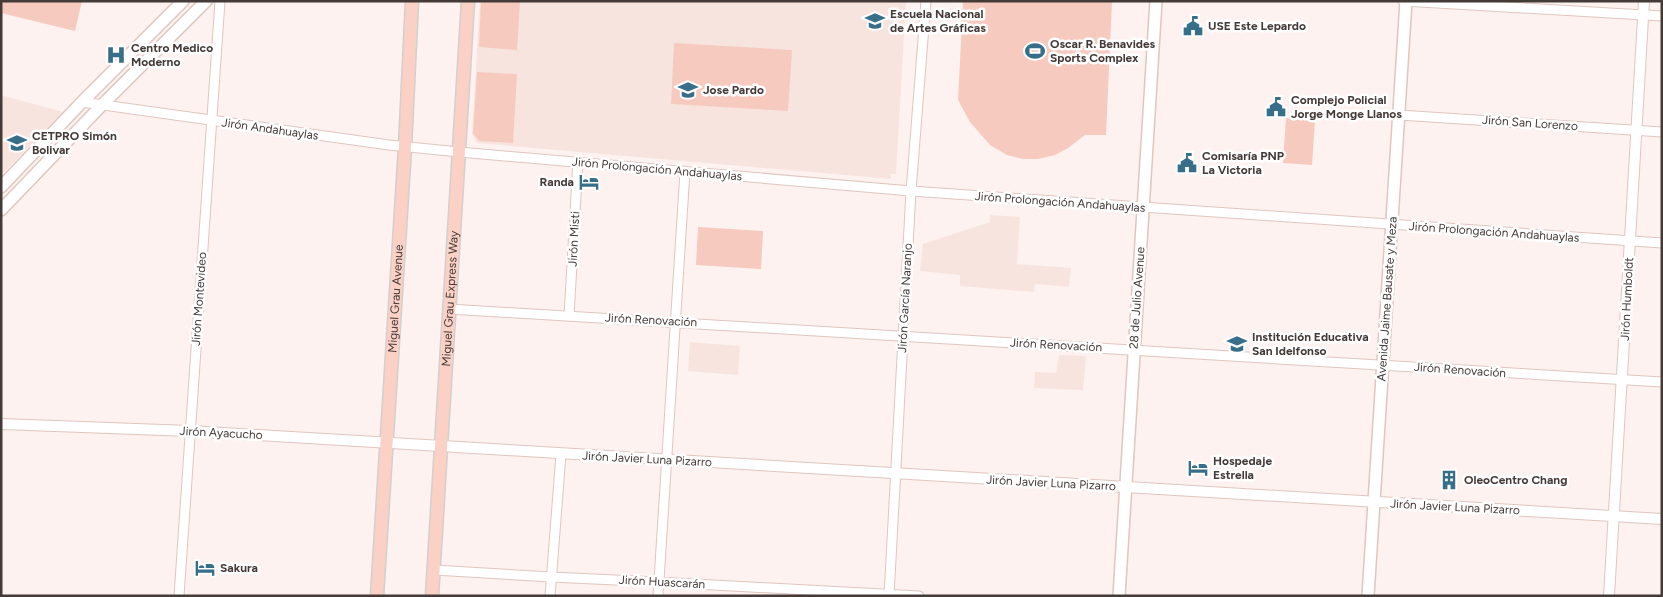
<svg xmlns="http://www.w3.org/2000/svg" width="1663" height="597" font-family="Figtree,sans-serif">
	<rect width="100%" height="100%" fill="#fdf2ef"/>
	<g fill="#f8e4df">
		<polygon points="480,1 906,1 896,174 891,174 891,179 477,143 472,134"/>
		<polygon points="1,95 63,112 1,175"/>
		<polygon points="990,215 1020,217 1017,264 1071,268 1069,287 1035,284 1034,292 960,286 960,275 920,271 923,244 990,222"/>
		<polygon points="690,342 740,346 738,375 688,371"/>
		<polygon points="1059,355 1086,356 1083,390 1034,388 1035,372 1056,373"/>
	</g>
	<g fill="#f6cabf">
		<polygon points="1,1 82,1 75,31 1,13"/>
		<polygon points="481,1 520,1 517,50 479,47"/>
		<polygon points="963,1 1112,1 1106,135 1085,135 1068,148 1055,155 1038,159 1023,159 1007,155 990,145 970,122 958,100"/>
		<polygon points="674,43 792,50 788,111 671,104"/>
		<polygon points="477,72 517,74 513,143 479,141 473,133"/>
		<polygon points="1286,118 1315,120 1312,165 1283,163"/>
		<polygon points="698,227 763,231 761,269 696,265"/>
	</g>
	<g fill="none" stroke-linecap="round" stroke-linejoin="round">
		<defs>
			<g id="minor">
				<polyline points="1403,1 1662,16"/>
				<polyline points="82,102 389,145 459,152 911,191 1662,243"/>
				<polyline points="1399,115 1662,132"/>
				<polyline points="449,309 1662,382"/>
				<polyline points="569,316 578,161"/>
				<polyline points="434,570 551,577 658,582 919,596"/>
				<polyline points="179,596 220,1"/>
				<polyline points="550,596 561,454"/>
				<polyline points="658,596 685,171"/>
				<polyline points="889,596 911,191 926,1"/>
			</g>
			<g id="tertiary">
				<polyline points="1,424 190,431 1662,519"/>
				<polyline points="1609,596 1644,1"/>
			</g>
			<g id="secondary">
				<polyline points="1,187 82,102 183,1"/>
				<polyline points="1,210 102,105 206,1"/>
				<polyline points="1119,596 1156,1"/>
				<polyline points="1368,596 1406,1"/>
			</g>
			<g id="primary">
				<path id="s1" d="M377,596L405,147L412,1"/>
				<path id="s2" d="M432,596L468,1"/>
			</g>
		</defs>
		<use href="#minor" stroke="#dfc6bf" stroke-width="11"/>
		<use href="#tertiary" stroke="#dfc6bf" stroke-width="12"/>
		<use href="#secondary" stroke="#dfc6bf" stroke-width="14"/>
		<use href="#primary" stroke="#d2d0cf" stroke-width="15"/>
		<use href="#minor" stroke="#fff" stroke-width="9"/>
		<use href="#tertiary" stroke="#fff" stroke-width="10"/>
		<use href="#secondary" stroke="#fff" stroke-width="11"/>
		<use href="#primary" stroke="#fbd0c5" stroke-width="12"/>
	</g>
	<defs>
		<symbol id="university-bare" viewBox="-9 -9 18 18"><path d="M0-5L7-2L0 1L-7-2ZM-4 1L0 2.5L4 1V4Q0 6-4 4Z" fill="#376e89" stroke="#fff" stroke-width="2.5" paint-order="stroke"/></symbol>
		<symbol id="civic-bare" viewBox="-9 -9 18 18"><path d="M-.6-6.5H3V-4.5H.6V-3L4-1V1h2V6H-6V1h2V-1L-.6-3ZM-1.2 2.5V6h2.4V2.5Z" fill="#376e89" stroke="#fff" stroke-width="2.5" paint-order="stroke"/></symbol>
		<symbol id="stadium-bare" viewBox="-9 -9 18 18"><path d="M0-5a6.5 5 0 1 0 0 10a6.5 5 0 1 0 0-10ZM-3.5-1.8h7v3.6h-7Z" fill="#376e89" stroke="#fff" stroke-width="2.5" paint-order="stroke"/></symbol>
		<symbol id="hospital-bare" viewBox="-9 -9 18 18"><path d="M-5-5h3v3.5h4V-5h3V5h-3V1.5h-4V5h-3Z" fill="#376e89" stroke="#fff" stroke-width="2.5" paint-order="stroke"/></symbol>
		<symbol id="school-bare" viewBox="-9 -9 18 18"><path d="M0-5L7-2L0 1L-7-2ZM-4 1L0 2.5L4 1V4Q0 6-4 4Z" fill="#376e89" stroke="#fff" stroke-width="2.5" paint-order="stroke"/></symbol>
		<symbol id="hotel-bare" viewBox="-9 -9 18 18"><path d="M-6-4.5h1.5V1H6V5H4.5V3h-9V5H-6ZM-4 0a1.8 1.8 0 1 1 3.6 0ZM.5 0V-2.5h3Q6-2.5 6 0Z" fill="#376e89" stroke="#fff" stroke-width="2.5" paint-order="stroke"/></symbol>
		<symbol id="building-bare" viewBox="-9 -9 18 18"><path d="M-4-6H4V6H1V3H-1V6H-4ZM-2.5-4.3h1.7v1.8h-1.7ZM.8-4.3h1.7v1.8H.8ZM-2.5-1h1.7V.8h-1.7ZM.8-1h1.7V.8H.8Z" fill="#376e89" stroke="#fff" stroke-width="2.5" paint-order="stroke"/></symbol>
	</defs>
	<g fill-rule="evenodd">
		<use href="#university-bare" x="861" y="7" width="28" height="28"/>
		<use href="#civic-bare" x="1179" y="12" width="28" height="28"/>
		<use href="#stadium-bare" x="1021" y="37" width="28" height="28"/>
		<use href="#hospital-bare" x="102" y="41" width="28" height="28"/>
		<use href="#school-bare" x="674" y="76" width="28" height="28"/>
		<use href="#civic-bare" x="1262" y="93" width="28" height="28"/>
		<use href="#university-bare" x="3" y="129" width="28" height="28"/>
		<use href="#civic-bare" x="1173" y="149" width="28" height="28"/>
		<use href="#hotel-bare" x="575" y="168" width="28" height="28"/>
		<use href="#school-bare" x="1223" y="330" width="28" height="28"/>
		<use href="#hotel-bare" x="1184" y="454" width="28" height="28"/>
		<use href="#building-bare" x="1435" y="466" width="28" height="28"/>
		<use href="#hotel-bare" x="191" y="554" width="28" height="28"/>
	</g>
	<g text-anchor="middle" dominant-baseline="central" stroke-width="5" stroke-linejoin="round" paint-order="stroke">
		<g font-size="12" font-weight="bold" fill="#443a37" stroke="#fff" text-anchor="start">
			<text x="890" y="14">Escuela Nacional<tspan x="890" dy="14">de Artes Gráficas</tspan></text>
			<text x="1208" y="26">USE Este Lepardo</text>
			<text x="1050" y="44">Oscar R. Benavides<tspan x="1050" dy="14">Sports Complex</tspan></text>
			<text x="131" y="48">Centro Medico<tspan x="131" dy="14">Moderno</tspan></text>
			<text x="703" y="90">Jose Pardo</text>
			<text x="1291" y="100">Complejo Policial<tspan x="1291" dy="14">Jorge Monge Llanos</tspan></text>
			<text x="32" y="136">CETPRO Simón<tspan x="32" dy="14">Bolivar</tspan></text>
			<text x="1202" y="156">Comisaría PNP<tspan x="1202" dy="14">La Victoria</tspan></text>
			<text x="574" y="182" text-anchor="end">Randa</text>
			<text x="1252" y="337">Institución Educativa<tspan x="1252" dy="14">San Idelfonso</tspan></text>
			<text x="1213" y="461">Hospedaje<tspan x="1213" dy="14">Estrella</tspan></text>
			<text x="1464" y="480">OleoCentro Chang</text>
			<text x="220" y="568">Sakura</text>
		</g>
		<g font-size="12" fill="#443a37" stroke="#fff">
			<text transform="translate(1530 123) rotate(4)">Jirón San Lorenzo</text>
			<text transform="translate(270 129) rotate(8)">Jirón Andahuaylas</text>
			<text transform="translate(657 169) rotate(5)">Jirón Prolongación Andahuaylas</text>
			<text transform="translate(1060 202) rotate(4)">Jirón Prolongación Andahuaylas</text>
			<text transform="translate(1494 232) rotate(4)">Jirón Prolongación Andahuaylas</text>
			<text transform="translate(574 239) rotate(-87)">Jirón Misti</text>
			<text stroke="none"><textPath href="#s2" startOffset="298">Miguel Grau Express Way</textPath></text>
			<text transform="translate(905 298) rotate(-87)">Jirón García Naranjo</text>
			<text transform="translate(1137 298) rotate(-86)">28 de Julio Avenue</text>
			<text transform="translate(199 299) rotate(-86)">Jirón Montevideo</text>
			<text stroke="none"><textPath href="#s1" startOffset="298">Miguel Grau Avenue</textPath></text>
			<text transform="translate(1387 299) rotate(-86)">Avenida Jaime Bausate y Meza</text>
			<text transform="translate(1627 299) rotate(-87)">Jirón Humboldt</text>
			<text transform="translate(651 320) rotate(3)">Jirón Renovación</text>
			<text transform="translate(1056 345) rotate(3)">Jirón Renovación</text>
			<text transform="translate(1460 370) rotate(4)">Jirón Renovación</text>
			<text transform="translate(221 433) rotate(3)">Jirón Ayacucho</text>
			<text transform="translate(647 459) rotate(3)">Jirón Javier Luna Pizarro</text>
			<text transform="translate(1051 483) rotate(3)">Jirón Javier Luna Pizarro</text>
			<text transform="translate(1455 507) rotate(3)">Jirón Javier Luna Pizarro</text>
			<text transform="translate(662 582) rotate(3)">Jirón Huascarán</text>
		</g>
	</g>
	<rect width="1663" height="597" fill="none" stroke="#443a37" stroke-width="5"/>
</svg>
